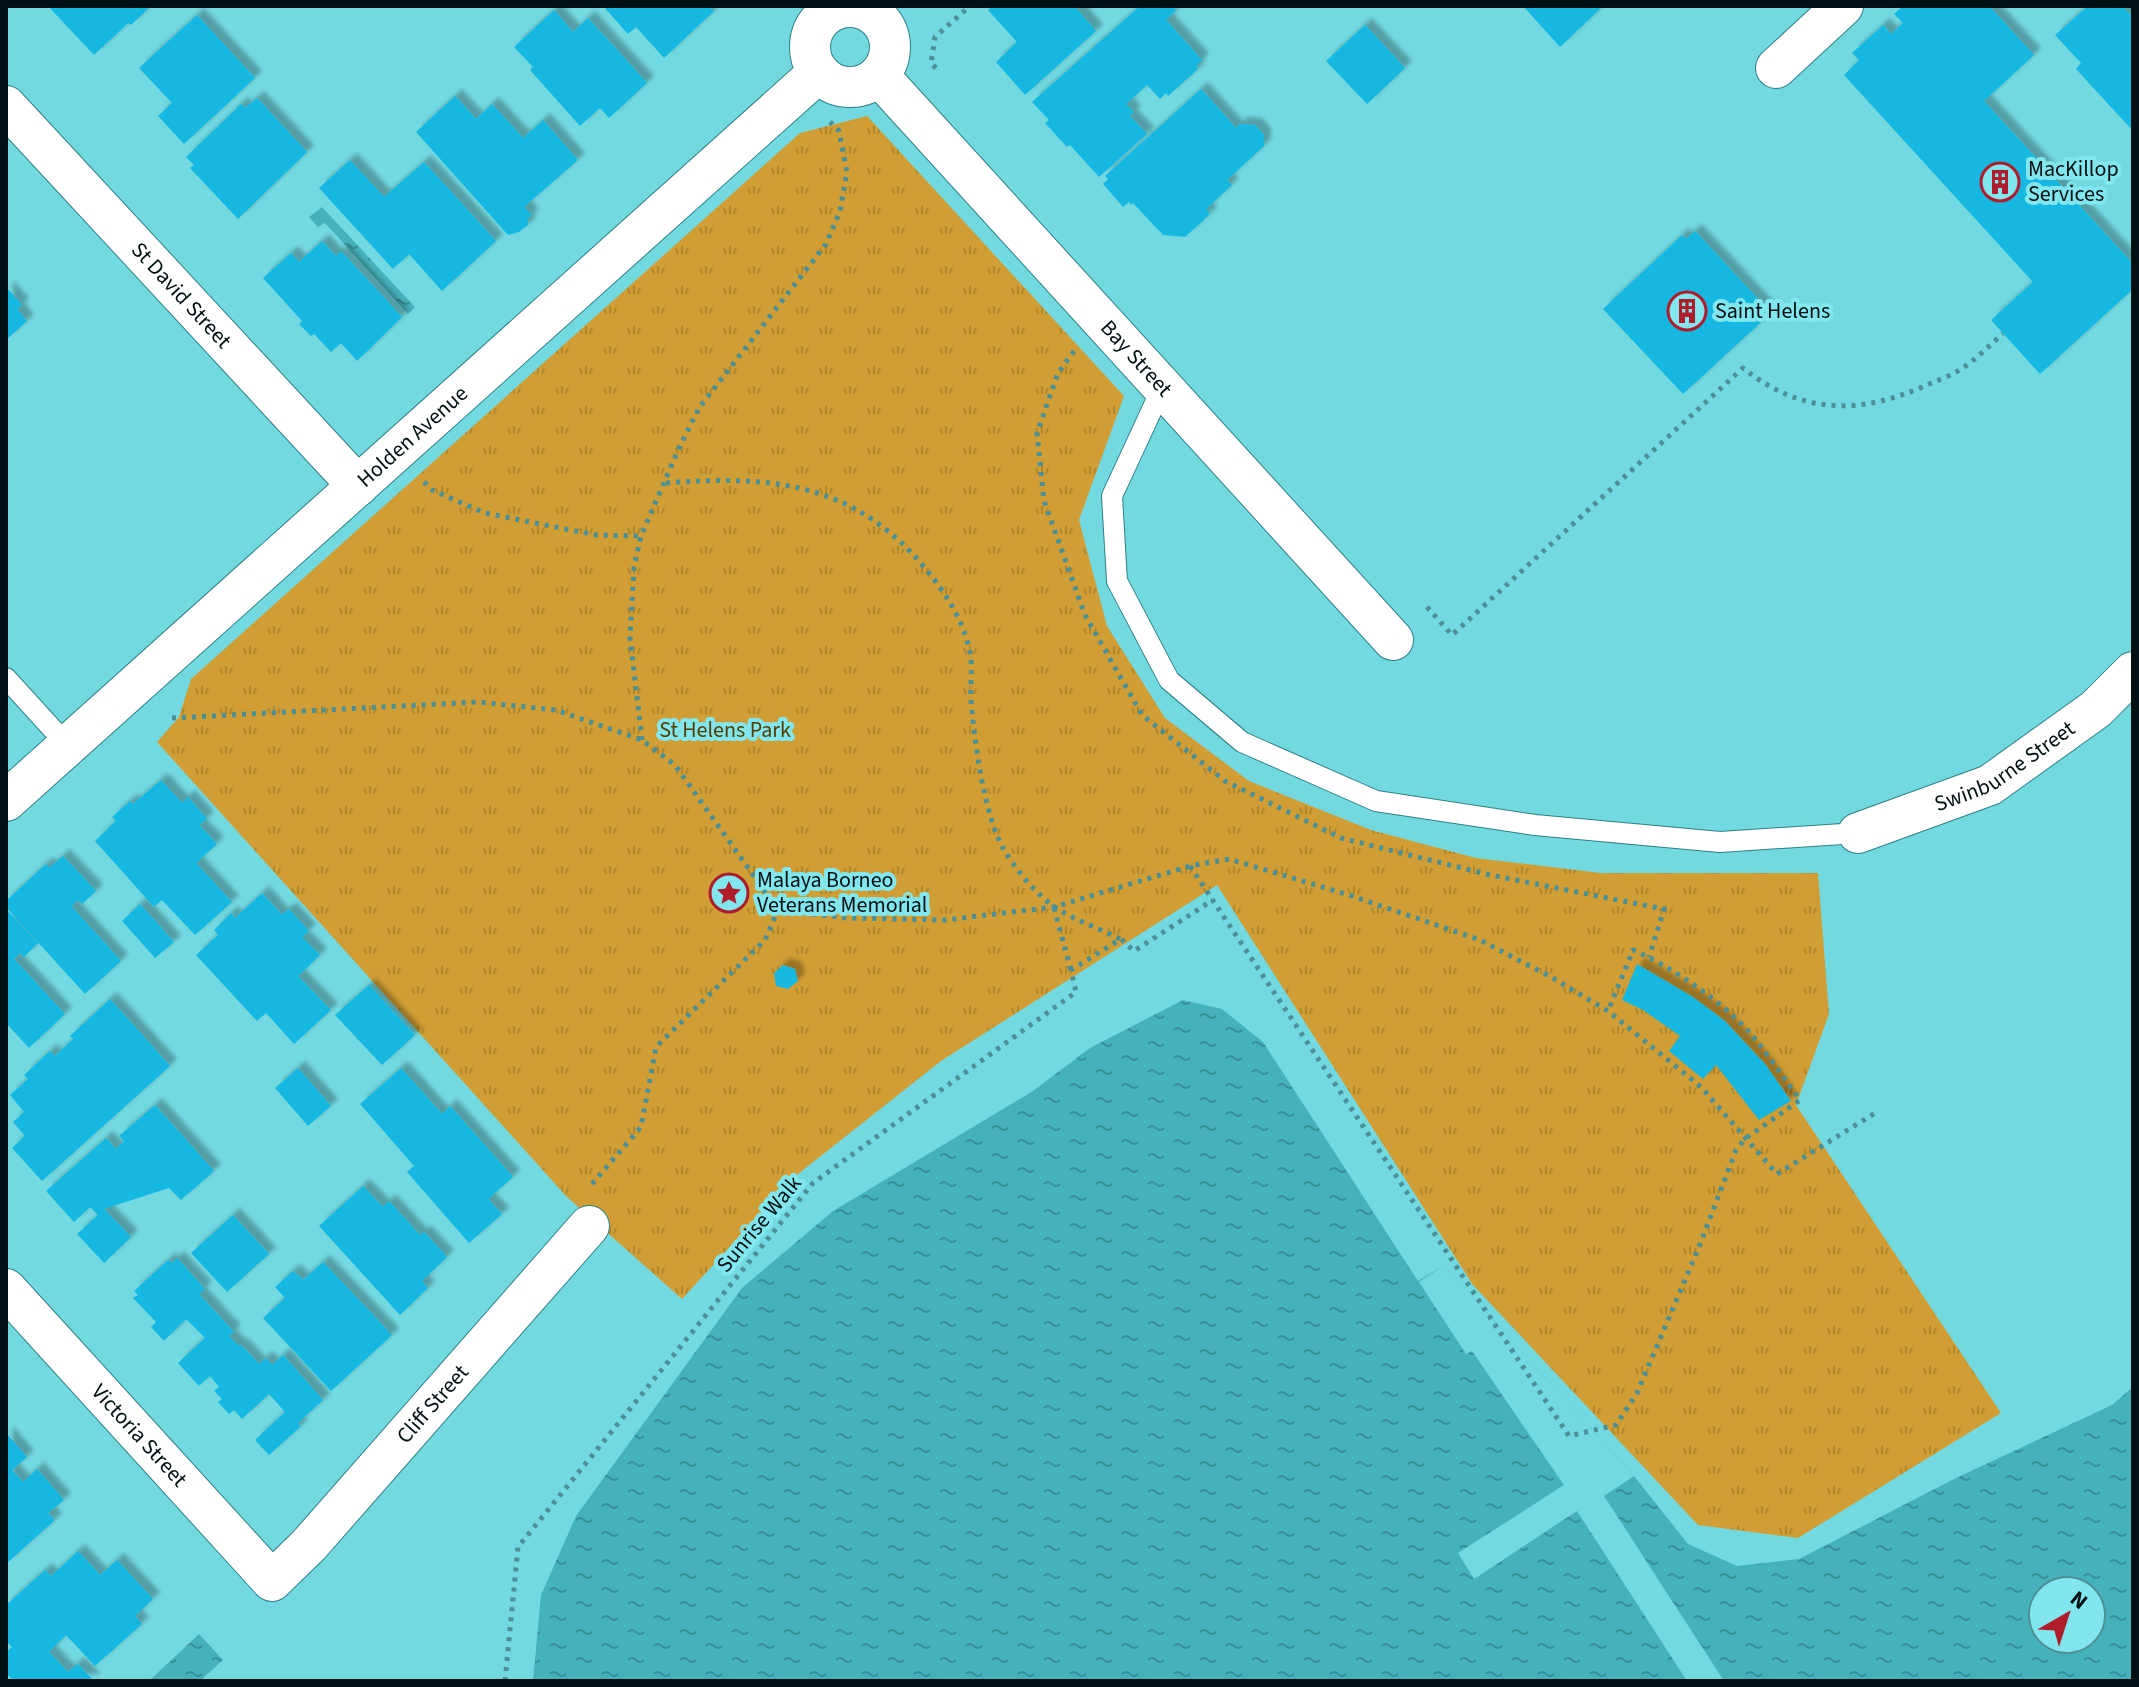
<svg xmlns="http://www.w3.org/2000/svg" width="2139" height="1687" font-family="'Source Sans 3',sans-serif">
	<defs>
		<pattern id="park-tufts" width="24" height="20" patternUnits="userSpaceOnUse" patternTransform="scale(2)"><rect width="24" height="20" fill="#d09e34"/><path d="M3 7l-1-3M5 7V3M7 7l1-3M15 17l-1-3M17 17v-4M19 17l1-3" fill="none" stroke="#b1872d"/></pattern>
		<pattern id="water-ripples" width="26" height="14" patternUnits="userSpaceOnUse" patternTransform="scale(2)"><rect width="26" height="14" fill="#45b2bb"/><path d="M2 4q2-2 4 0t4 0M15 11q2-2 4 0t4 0" fill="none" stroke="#378f97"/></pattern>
		<filter id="shadow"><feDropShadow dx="7" dy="-7" stdDeviation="2" flood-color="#0004"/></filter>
	</defs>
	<rect width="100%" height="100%" fill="#73d9e1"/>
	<polygon fill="url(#park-tufts)" points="867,116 1124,396 1079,520 1107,626 1165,718 1249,781 1371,830 1476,858 1601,873 1818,873 1829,1014 1796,1105 2001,1413 1798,1538 1698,1525 1473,1285 1217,885 941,1061 793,1178 682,1299 566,1196 157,742 179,717 191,679 800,133"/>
	<g fill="url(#water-ripples)" fill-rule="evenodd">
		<polygon points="322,207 415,307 408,314 325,223 318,227 309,217"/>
		<path d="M1183,1000L1222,1009L1263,1042L1418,1281L1444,1265L1634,1476L1688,1544L1737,1566L1799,1559L1954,1479L2112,1405L2133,1387V1681H533L541,1595L576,1516L742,1288L833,1211L1033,1091L1090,1048ZM2043,1591H2091V1639H2043Z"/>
		<polygon points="199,1634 223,1660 200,1681 149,1681"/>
	</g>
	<polygon fill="#73d9e1" points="1444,1265 1634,1476 1604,1496 1724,1681 1687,1681 1577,1511 1474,1579 1458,1553 1564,1485 1472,1351 1466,1354 1419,1282"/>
	<g fill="#14b7e1" filter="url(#shadow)">
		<polygon points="48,6 151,6 131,25 128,23 94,55"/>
		<polygon points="603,6 709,6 714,11 664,58 636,27 628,34"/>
		<polygon points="993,6 1074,6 1096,31 1025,95 996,62 1017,42 988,10"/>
		<polygon points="1140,6 1173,6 1176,10 1166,20 1202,60 1196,66 1198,69 1168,96 1166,93 1160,99 1147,85 1126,104 1134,112 1130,116 1147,134 1099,177 1070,145 1067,147 1045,123 1049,120 1032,102"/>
		<polygon points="1523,6 1597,6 1600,9 1560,47"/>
		<polygon points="1903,6 1989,6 2034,55 1984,101 2133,264 2133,289 2040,374 1991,320 2033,282 1844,75 1859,60 1852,53 1883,25 1891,34 1903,23 1894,14"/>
		<polygon points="2088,6 2122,6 2133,18 2133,131 2076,69 2081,63 2055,35"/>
		<polygon points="554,10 573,32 588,18 647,83 609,118 600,108 580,126 530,70 533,67 514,47"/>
		<polygon points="197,15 255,78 184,144 158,116 172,103 139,68"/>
		<polygon points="1365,25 1405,68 1367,104 1326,61"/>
		<polygon points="1201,89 1236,128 1240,124 1255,125 1264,135 1264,146 1227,180 1232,185 1206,209 1210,214 1185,237 1163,235 1133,203 1131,205 1129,202 1123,207 1103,184 1108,179 1105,176"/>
		<polygon points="455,96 476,119 492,104 523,138 543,120 578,160 524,207 532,215 528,218 528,225 519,232 508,235 416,132"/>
		<polygon points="257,98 307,152 238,219 190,168 194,165 186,157 241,104 245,108"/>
		<polygon points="350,160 384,197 424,162 496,241 442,291 409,254 393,269 319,188"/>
		<polygon points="1695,231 1771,313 1683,394 1603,309 1682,235 1686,239"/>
		<polygon points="322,241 336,256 341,251 402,317 357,361 341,343 331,352 314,334 311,336 299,324 302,321 263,278 291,253 299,262"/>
		<polygon points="6,287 22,305 17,309 27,321 6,340"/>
		<polygon points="161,780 182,803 188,797 207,819 199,825 217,844 196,863 232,902 195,935 162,900 154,907 95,841 116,821 112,817 130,801 133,804"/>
		<polygon points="63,856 96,891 82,904 78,900 71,906 121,961 85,994 6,907 6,901 46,864 49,868"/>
		<polygon points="262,893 282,915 289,909 309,931 302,937 320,955 298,976 331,1010 294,1044 266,1013 257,1021 196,955 218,935 214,930 231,913 235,918"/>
		<polygon points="140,904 174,942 155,958 122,921"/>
		<polygon points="6,909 38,943 24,957 20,953 14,959 65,1014 29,1048 6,1023"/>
		<polygon points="1637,964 1693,997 1725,1021 1766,1065 1791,1101 1759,1120 1716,1065 1703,1079 1669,1051 1680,1036 1643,1010 1622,1000"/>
		<polygon points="783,965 795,969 798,981 788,989 776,986 774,973"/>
		<polygon points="369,985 415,1035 382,1065 335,1015"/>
		<polygon points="110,999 170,1066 42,1181 12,1148 25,1136 13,1122 24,1112 10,1095 28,1079 24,1075 50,1051 55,1056 73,1039 70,1036"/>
		<polygon points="298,1068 331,1106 308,1126 275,1088"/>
		<polygon points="401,1068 442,1114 450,1106 513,1177 488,1199 502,1214 469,1243 407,1172 414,1166 360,1104"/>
		<polygon points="155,1105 214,1171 181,1200 169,1188 104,1209 131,1237 104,1263 77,1234 98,1215 90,1207 74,1222 46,1191 106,1138 116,1149 124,1141 119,1136"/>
		<polygon points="363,1186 383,1207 389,1201 420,1235 424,1232 447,1257 422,1281 428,1288 400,1315 319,1226"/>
		<polygon points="233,1215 269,1254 227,1292 191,1253"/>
		<polygon points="177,1258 205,1289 199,1294 234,1332 229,1336 239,1346 241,1345 259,1364 266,1358 272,1365 283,1355 323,1400 298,1423 301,1426 269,1455 255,1440 285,1412 269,1394 242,1419 234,1410 229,1414 218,1402 222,1399 214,1391 219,1387 210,1376 199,1386 178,1363 205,1338 186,1319 164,1341 151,1327 156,1322 133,1298 138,1295 134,1291 168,1260 172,1263"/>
		<polygon points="323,1262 392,1335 331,1391 263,1318 285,1298 275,1287 293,1271 303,1280"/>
		<polygon points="6,1433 27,1457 12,1470 23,1482 37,1469 64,1500 48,1513 55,1520 6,1564"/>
		<polygon points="78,1551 100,1575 117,1560 153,1599 135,1616 142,1624 95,1666 66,1635 49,1652 68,1672 78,1664 94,1681 13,1681 6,1673 6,1652 12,1647 6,1641 6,1605 45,1570 51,1576"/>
	</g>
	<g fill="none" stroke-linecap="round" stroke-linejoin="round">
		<defs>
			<g id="lane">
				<polyline points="1162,388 1112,496 1117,581 1169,680 1242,742 1376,801 1535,825 1720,842 1858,833"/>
				<polyline points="6,678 68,746"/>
			</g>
			<g id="street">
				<circle cx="850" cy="47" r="40"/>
				<polyline points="1776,68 1843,6"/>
				<path id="s1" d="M879,76L1393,640"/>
				<path id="s2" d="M6,106L358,486"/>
				<path id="s3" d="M6,801L819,72"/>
				<path id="s4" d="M1858,833L1990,785L2096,709L2133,672"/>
				<path id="s5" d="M6,1289L272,1581L309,1545L589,1226"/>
			</g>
		</defs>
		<use href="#lane" stroke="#2f7f85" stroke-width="22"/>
		<use href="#street" stroke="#2f7f85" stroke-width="42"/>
		<g stroke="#4a9096" stroke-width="5" stroke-dasharray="4 6" stroke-linecap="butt">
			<polyline points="936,68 931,63 935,37 970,6"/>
			<polyline points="1074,351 1058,373 1037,433 1044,501 1085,615 1142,715 1225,781 1341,838 1490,875 1664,909 1649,957"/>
			<polyline points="424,482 432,490 485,513 596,535 641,536"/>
			<path d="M666,483C770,475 853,482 924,567C945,592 963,619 970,652C973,667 970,684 971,700C974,738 984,815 1003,848C1015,868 1035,894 1055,907C1074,920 1099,928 1120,939"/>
			<path d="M1427,607L1452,635L1743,368C1802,415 1860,415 1927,385C1938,380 1951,376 1961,369C1976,360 1989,345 2003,334"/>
			<polyline points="172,718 478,702 556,710 642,740 675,765 778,910 847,918 945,920 1054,907 1190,866 1229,859 1349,895 1480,940 1551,977 1608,1011 1701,1087 1777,1174 1875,1113"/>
			<polyline points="642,740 630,638 634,567 641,536 679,448 699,408 826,244 840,211 847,172 839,131 830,122"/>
			<path d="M1190,866L1569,1436L1616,1425L1637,1393L1699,1247L1736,1150L1746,1138L1800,1100C1784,1078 1768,1055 1751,1034C1723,1002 1672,967 1633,950L1608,1011"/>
			<polyline points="1054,908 1071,970"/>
			<polyline points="592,1184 641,1127 656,1047 765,940 778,910"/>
			<polyline points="505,1681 518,1547 813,1183 1076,992 1071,970 1121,939 1134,951 1213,900"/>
		</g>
		<use href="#lane" stroke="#fff" stroke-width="20"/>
		<use href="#street" stroke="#fff" stroke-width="40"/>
	</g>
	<defs>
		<symbol id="building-ring" viewBox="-11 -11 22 22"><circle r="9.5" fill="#81e6ee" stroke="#af1c2c" stroke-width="1.5"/><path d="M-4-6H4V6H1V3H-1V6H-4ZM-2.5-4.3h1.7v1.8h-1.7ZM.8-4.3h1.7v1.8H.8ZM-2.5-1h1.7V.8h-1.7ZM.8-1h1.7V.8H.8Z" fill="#af1c2c"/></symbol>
		<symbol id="sight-ring" viewBox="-11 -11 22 22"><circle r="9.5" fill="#81e6ee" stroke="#af1c2c" stroke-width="1.5"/><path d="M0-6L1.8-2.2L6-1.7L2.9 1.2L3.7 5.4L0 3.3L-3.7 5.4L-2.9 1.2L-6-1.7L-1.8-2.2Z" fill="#af1c2c"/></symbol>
	</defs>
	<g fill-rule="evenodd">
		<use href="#building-ring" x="1978" y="160" width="44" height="44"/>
		<use href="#building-ring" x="1665" y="289" width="44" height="44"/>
		<use href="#sight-ring" x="707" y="871" width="44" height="44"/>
	</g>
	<g text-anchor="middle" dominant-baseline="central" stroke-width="8" stroke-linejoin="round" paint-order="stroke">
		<g font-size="22" fill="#000f11" stroke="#81e6ee" text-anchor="start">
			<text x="2028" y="169">MacKillop<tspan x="2028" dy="25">Services</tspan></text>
			<text x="1715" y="311">Saint Helens</text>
			<text x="757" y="880">Malaya Borneo<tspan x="757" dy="25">Veterans Memorial</tspan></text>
		</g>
		<g font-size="22" fill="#000f11" stroke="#81e6ee">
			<text stroke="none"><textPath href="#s2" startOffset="258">St David Street</textPath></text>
			<text stroke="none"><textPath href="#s1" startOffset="382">Bay Street</textPath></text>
			<text stroke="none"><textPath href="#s3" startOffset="546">Holden Avenue</textPath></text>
			<text stroke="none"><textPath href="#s4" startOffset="162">Swinburne Street</textPath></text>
			<text transform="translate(759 1224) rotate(-50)">Sunrise Walk</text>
			<text stroke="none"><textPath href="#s5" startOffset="634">Cliff Street</textPath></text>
			<text stroke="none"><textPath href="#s5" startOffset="198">Victoria Street</textPath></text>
		</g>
		<g font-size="22" fill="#563d00" stroke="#81e6ee">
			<text x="725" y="730">St Helens Park</text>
		</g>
	</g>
	<rect width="2139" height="1687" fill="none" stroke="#000f11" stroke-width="16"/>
	<g transform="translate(2067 1615) rotate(39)"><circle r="38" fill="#81e6ee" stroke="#4d9096" stroke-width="2"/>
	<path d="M0-6L14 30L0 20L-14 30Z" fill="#af1c2c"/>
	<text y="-12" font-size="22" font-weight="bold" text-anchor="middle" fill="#000f11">N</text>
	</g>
</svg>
